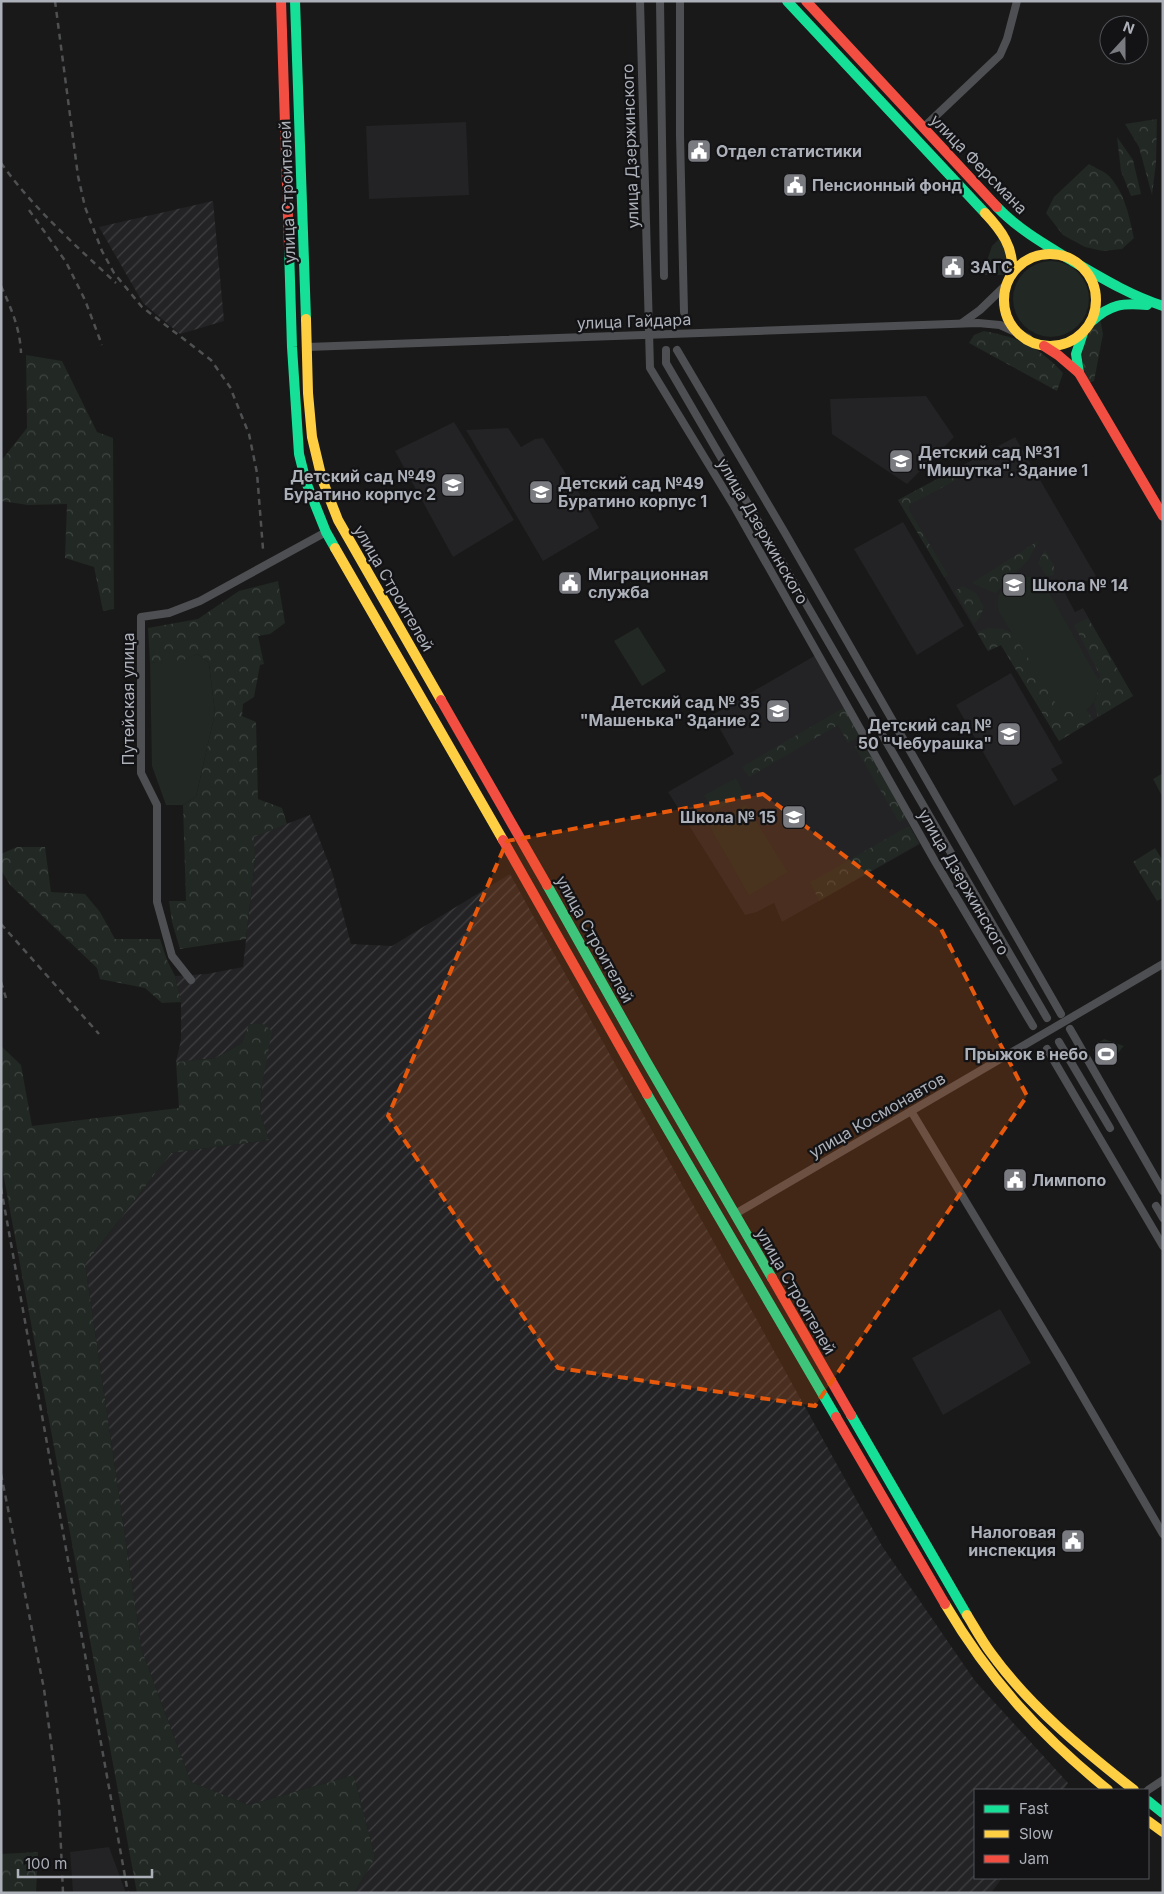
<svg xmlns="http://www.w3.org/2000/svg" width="1164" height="1894" font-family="Inter,sans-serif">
	<defs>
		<pattern id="industrial-furrows" width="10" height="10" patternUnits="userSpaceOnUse" patternTransform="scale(1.25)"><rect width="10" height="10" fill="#232325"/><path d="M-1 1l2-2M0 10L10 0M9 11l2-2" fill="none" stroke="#404043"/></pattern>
		<pattern id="forest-crowns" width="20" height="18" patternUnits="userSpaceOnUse" patternTransform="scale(1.25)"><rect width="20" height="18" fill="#222823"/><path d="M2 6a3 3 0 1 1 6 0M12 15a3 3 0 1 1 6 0" fill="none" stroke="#3f4541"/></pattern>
	</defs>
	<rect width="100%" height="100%" fill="#191919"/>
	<g fill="#232325">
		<polygon points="466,122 469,195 369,199 366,126"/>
		<polygon points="926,396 954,437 907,484 832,434 830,399"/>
		<polygon points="454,422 514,520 453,557 395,451"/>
		<polygon points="508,428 521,447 535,439 543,438 571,482 573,482 599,528 543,561 466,430"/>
		<polygon points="1015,437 1096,576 1065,593 1075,612 1083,608 1133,696 1059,741 1001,645 988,651 898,500"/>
		<polygon points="903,522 964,626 917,655 854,549"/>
		<polygon points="816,655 920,844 782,922 774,903 757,912 745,915 668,792 734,754 712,715"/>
		<polygon points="1011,673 1063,763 1051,769 1058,780 1014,806 956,705"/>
		<polygon points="1000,1309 1031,1363 943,1415 912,1358"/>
		<polygon points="109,1847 126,1893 73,1893 70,1852"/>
	</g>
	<g fill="url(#industrial-furrows)">
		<polygon points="213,201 224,321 180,334 143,303 99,227"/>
		<polygon points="310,815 332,872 351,944 392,946 510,874 882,1546 975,1681 1068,1783 1063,1790 975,1790 975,1878 1002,1878 991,1893 784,1893 783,1891 779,1893 354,1893 375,1858 354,1775 249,1805 191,1782 142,1651 85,1264 171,1153 269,1140 260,1113 262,1084 249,1025 242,1043 216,1058 176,1062 181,1040 181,1003 175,976 207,974 243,967 255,860 253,837"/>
	</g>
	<g fill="#222823">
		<polygon points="1000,238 1007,256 1004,275 982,275 992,246"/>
		<circle cx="1051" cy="299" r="38"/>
		<path d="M1022,575L1035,578L1046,587L1098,679C1102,707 1075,726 1054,703L999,612C994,595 1004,579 1022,575Z"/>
		<polygon points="638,627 666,671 642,686 614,641"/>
		<polygon points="198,654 209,663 215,713 196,797 183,805 166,805 152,766 150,662 171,664"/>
		<polygon points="1163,773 1163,798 1153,779"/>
		<polygon points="736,778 745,795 713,812 704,795"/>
		<polygon points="746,804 788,872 749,896 709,826"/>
		<path d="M1104,1039L1124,1046C1114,1057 1113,1064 1098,1059L1093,1050L1095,1045Z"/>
	</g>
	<g fill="url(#forest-crowns)">
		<polygon points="1157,119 1156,163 1152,195 1139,147 1125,124"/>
		<polygon points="1117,137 1133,160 1141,194 1131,196 1121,171"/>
		<path d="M1089,164C1095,168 1104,171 1109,176C1125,193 1129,216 1134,238L1122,249L1103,251L1085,247L1063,235L1046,213L1054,197Z"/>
		<path d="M1100,318L1103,334L1094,381L1088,383C1078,356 1080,340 1100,318Z"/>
		<path d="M984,331C1020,338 1038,346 1063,373L1057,391L969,343L974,335Z"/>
		<polygon points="26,355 62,361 97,432 113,438 114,609 103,611 94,567 65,558 67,504 28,505 1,501 1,461 27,428"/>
		<polygon points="954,470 958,479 909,505 909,510 948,575 944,577 898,500"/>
		<polygon points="1038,541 1029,559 995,593 972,583"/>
		<polygon points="1045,550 1054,566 1054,575 1047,576 1038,563"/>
		<polygon points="278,581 285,623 270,634 258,636 264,664 260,665 254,697 243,704 242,716 256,722 258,799 282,808 287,824 254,837 255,860 246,939 180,949 172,922 169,901 186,901 183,805 196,797 215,713 209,663 198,654 171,665 150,662 148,628 198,619 239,591"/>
		<polygon points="963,586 976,593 984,607 980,617 974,624 955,591"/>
		<polygon points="1088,618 1133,696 1098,717 1094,702 1098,692 1098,679 1101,677 1074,625"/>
		<path d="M989,628L1003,629L1013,633L1058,707C1067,713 1076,714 1086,709L1093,720L1059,741L1001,645L988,651L977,632Z"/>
		<polygon points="845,707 861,735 848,743 838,725 749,777 742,767"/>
		<polygon points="865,741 909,817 899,822 855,747"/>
		<polygon points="909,826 919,843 819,901 810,882"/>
		<polygon points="17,847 45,847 51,892 85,894 100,912 115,939 160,939 167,960 175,976 181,1002 162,1003 145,988 100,979 97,968 10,885 1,870 1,854"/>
		<polygon points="1155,848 1163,861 1163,898 1157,901 1133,862"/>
		<polygon points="249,1024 263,1024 272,1031 262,1084 260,1113 269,1140 171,1153 85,1264 142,1651 191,1782 249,1805 354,1775 375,1858 354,1893 137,1893 1,1162 1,1046 21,1065 32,1126 179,1108 176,1062 216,1058 242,1043"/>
		<polygon points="38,1852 36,1893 1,1893 1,1854"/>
	</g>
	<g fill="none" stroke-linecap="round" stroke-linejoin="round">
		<g stroke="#4e4f52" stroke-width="8">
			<polyline points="640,1 650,368 734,506 936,863 1033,1026"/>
			<polyline points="660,1 664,276"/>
			<polyline points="680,1 680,135 684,312"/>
			<polyline points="923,128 1000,55 1007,39 1017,1"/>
			<polyline points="962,323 980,310 1007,284"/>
			<polyline points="307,347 978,323 1000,325 1028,338"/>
			<polyline points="666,350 666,363 1047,1018"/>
			<polyline points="677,350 785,533 1061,1014"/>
			<polyline points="191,980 172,956 157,902 157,805 141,773 141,617 169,613 200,601 326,532"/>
			<polyline points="1070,1029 1163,1191"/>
			<polyline points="1059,1042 1110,1128"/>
			<polyline points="1047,1049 1163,1246"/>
			<polyline points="911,1111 1062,1361 1163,1534"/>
			<polyline points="1156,1206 1163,1218"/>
			<polyline points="735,1214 1163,964"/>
			<polyline points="1148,1790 1163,1780"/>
		</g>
		<g stroke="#16e098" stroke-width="10">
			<polyline points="295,1 306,319"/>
			<polyline points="787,1 985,213"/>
			<path d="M997,207C1018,229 1044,244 1069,259C1100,277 1129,295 1163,306"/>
			<polyline points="289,248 292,347 299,454 306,482 326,532 335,548"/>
			<path d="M1092,321C1111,304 1122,303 1147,305"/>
			<polyline points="1079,373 1076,354 1083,333"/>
			<polyline points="547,885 646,1061 772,1278"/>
			<polyline points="647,1094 836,1417"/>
			<polyline points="851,1415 967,1615"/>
			<polyline points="1148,1801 1163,1813"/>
		</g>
		<g stroke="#ffcf43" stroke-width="10">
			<path d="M985,213C1001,230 1014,247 1012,272"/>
			<circle cx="1050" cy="300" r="46"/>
			<polyline points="306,319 308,393 312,437 322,479 338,520 441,700"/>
			<polyline points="335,548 503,840"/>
			<path d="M945,1604C990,1680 1039,1734 1108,1790"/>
			<path d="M967,1615C975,1628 982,1641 991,1653C1030,1707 1082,1749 1134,1790"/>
			<polyline points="1148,1821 1163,1832"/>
		</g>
		<g stroke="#f24e42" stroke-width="10">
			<polyline points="281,1 289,248"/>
			<polyline points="806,1 997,207"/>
			<polyline points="1044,346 1058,355 1079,373 1163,516"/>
			<polyline points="441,700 547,885"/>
			<polyline points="503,840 647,1094"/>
			<polyline points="772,1278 851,1415"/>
			<polyline points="836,1417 945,1604"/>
		</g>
		<g stroke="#4e5052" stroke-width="2.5" stroke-dasharray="6 5" stroke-linecap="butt">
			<polyline points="55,1 78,176 85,207 102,251 114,273 142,307 211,360 230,387 249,434 257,473 263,549"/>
			<path d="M1,163C33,208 76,246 116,283"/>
			<polyline points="29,210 66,262 85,300 102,345"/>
			<path d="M1,286C11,308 20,328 21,353"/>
			<polyline points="1,924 99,1034"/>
			<polyline points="1,982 6,998"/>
			<polyline points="1,1188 128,1893"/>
			<polyline points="1,1474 44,1689 59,1803 63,1893"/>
		</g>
	</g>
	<path fill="#e8590c" fill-opacity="0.2" stroke="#e8590c" stroke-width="4" stroke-dasharray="10 6" stroke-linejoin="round" d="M763,794L941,929L1027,1096L815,1406L558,1368L388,1116L507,841Z"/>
	<defs>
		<symbol id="civic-square" viewBox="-11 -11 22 22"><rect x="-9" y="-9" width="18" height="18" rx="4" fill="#797b81" stroke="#131315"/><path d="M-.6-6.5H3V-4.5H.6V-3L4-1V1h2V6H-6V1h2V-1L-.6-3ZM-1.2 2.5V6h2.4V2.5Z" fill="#fff"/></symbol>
		<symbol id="school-square" viewBox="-11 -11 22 22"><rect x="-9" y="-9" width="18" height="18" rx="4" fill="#797b81" stroke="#131315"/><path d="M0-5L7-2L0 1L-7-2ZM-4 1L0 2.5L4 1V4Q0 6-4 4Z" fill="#fff"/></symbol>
		<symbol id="stadium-square" viewBox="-11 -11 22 22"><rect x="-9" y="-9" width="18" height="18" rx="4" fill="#797b81" stroke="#131315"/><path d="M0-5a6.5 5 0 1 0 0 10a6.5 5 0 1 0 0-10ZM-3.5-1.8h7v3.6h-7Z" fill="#fff"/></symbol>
	</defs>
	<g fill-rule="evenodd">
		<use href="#civic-square" x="685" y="137" width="28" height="28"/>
		<use href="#civic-square" x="781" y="171" width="28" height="28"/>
		<use href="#civic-square" x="939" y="253" width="28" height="28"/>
		<use href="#school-square" x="887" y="447" width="28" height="28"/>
		<use href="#school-square" x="439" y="471" width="28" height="28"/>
		<use href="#school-square" x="527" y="478" width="28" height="28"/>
		<use href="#civic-square" x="556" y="569" width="28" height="28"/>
		<use href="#school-square" x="1000" y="571" width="28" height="28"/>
		<use href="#school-square" x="764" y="697" width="28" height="28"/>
		<use href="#school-square" x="995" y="720" width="28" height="28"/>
		<use href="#school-square" x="780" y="803" width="28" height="28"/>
		<use href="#stadium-square" x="1092" y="1040" width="28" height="28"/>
		<use href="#civic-square" x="1001" y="1166" width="28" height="28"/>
		<use href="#civic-square" x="1059" y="1527" width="28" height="28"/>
	</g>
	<g text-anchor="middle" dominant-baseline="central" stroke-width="4.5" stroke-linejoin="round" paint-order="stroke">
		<g font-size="16" fill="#acb0b9" stroke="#131315">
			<text transform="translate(630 146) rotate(-92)">улица Дзержинского</text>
			<text transform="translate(979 164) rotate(46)">улица Ферсмана</text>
			<text transform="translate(287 192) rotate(-92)">улица Строителей</text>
			<text transform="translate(634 321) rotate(-2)">улица Гайдара</text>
			<text transform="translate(763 531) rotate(60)">улица Дзержинского</text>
			<text transform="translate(394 588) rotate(60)">улица Строителей</text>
			<text transform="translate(128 699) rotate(-90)">Путейская улица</text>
			<text transform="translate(964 882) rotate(60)">улица Дзержинского</text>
			<text transform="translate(595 939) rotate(61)">улица Строителей</text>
			<text transform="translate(877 1115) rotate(-30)">улица Космонавтов</text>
			<text transform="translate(796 1291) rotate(60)">улица Строителей</text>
		</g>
		<g font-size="16" font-weight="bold" fill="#acb0b9" stroke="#131315" text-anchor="start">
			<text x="716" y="151">Отдел статистики</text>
			<text x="812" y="185">Пенсионный фонд</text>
			<text x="970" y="267">ЗАГС</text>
			<text x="918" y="452">Детский сад №31<tspan x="918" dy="18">"Мишутка". Здание 1</tspan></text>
			<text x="436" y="476" text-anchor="end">Детский сад №49<tspan x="436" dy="18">Буратино корпус 2</tspan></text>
			<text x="558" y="483">Детский сад №49<tspan x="558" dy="18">Буратино корпус 1</tspan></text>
			<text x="588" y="574">Миграционная<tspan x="588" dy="18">служба</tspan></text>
			<text x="1032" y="585">Школа № 14</text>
			<text x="760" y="702" text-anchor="end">Детский сад № 35<tspan x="760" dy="18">"Машенька" Здание 2</tspan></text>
			<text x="992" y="725" text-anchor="end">Детский сад №<tspan x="992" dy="18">50 "Чебурашка"</tspan></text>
			<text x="776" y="817" text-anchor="end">Школа № 15</text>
			<text x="1088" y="1054" text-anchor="end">Прыжок в небо</text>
			<text x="1032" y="1180">Лимпопо</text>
			<text x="1056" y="1532" text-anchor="end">Налоговая<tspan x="1056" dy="18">инспекция</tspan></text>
		</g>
	</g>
	<rect width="1164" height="1894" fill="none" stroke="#acb0b9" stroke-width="5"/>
	<rect x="974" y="1789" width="175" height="90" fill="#131315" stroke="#505257"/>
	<rect x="984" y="1805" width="25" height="8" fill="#16e098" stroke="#505257"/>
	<text x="1019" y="1814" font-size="15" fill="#acb0b9">Fast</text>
	<rect x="984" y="1830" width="25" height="8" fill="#ffcf43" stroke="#505257"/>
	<text x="1019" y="1839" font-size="15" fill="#acb0b9">Slow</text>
	<rect x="984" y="1855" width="25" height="8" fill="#f24e42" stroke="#505257"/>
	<text x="1019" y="1864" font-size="15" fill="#acb0b9">Jam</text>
	<g transform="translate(1124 40) rotate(21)"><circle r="24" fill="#131315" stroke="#505257"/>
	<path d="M0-4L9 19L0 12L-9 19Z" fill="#797b81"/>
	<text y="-8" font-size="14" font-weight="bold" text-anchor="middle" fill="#acb0b9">N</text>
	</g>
	<path d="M18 1869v8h134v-8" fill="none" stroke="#acb0b9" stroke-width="2.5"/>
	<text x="25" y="1869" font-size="15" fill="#acb0b9" stroke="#131315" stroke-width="4" paint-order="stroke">100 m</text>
</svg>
